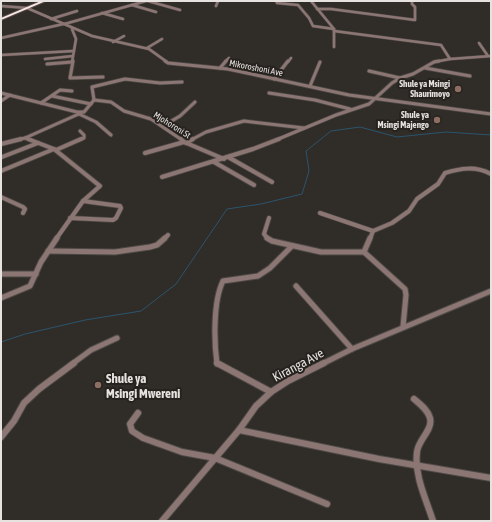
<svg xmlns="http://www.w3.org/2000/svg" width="492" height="522" font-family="'Asap Condensed',sans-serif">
	<rect width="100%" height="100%" fill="#302c28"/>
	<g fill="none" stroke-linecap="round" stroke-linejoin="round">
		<polyline stroke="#2b556d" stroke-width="1" points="1,342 25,334 85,320 141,311 176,284 227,209 261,204 302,194 309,171 306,151 331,131 360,127 397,137 446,132 491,135"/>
		<defs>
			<g id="minor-far4">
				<polyline points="148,1 180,10"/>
				<polyline points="276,1 277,3 298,5 309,18 313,26 334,29"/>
				<polyline points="311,1 334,29 334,47"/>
				<polyline points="132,5 156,12"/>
				<polyline points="1,6 27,8 92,36 149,49 167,62"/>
				<polyline points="216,6 218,1"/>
				<polyline points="317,9 331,9 415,20 415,7 412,4 412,1"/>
				<polyline points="102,13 123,19"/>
				<polyline points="51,19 77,11"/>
				<polyline points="72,29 76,39 72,62"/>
				<polyline points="334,31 441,45 450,59"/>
				<polyline points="1,38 68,23 146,1"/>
				<polyline points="113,42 124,36"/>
				<polyline points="479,43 488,56"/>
				<polyline points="147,48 162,39"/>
				<polyline points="1,55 74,51"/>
				<polyline points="45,59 73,56"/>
				<polyline points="225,62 229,58"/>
				<polyline points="288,62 291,58"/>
				<polyline points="434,62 450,59 491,56"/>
			</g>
			<g id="minor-far3">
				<polyline points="73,61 70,78 103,77"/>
				<polyline points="165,61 168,63 228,69 349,95 491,114"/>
				<polyline points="47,64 72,62"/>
				<polyline points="220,68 226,61"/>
				<polyline points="425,68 470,76"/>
				<polyline points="369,71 400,78"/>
				<polyline points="274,79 288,61"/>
				<polyline points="310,86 320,62"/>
				<polyline points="1,93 77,112 84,112 94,100 111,102 124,111 151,119 182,140"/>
				<polyline points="269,93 315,100 350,109"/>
				<polyline points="52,96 91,104"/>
				<polyline points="94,100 92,87 125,79 160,83 182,82"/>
				<polyline points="1,101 10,95"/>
				<polyline points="41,103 60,90 72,91"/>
				<polyline points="79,114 96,122 111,135"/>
				<polyline points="163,126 180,116 195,102"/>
				<polyline points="25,138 31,140"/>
				<polyline points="17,140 25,138 81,113"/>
				<polyline points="79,140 84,138 84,135 80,131"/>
				<polyline points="191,140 206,132 244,121 304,128"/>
				<polyline points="276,140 336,115 369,104 392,83 400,78 413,74 434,62 439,61"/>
			</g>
			<g id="minor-far2">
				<polyline points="28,139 54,149 100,186 83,201 56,239"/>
				<polyline points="181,139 184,142 224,159"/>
				<polyline points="186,143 193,139"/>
				<polyline points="1,144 21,139"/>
				<polyline points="56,150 81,139"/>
				<polyline points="145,153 184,142"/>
				<polyline points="2,157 38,143"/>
				<polyline points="228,157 272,182"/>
				<polyline points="214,162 254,185"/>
				<polyline points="1,171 54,149"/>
				<polyline points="162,177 253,149 279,139"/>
				<polyline points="1,197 23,207 25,209 23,213"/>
				<polyline points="320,213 373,231 370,239"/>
				<polyline points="70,218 113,220 116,218 121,208 120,206 83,201"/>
				<path d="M373,231L392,223L409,211L417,199L438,184L445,173C461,168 476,166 491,174"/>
				<polyline points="164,239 168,235"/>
				<polyline points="268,239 264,234 269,218"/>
			</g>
			<g id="minor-far1">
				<polyline points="267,238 272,241 321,252 364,252"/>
				<polyline points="370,238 364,252 405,289 406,295 403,327"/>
				<polyline points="48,251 115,252 150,247 157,245 165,238"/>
				<polyline points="1,274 36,274"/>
				<polyline points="296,286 352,349"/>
				<polyline points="1,298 30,286 41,262 57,238"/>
				<polyline points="72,364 91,350 117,338"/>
				<path d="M217,364C214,342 213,301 223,281L258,276L270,268L292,246"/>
				<polyline points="322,364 352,349 491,291"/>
			</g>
			<g id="minor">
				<polyline points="217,363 271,392"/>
				<path d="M414,399C420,404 428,410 430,418C433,430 418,440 417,452C414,475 426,499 433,521"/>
				<polyline points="138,413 130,424 132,431 143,438 182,452 215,458 327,504"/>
				<polyline points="239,430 379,459 491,478"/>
				<polyline points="1,437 14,421 24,403 39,389 74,363"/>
				<polyline points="162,521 239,430 256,406 271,392 288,381 324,363"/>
			</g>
			<polygon id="highway" points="41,1 46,1 1,20 1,18"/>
		</defs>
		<use href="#minor-far4" stroke="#4d4945" stroke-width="3.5"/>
		<use href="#minor-far3" stroke="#4d4945" stroke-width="4.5"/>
		<use href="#minor-far2" stroke="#4d4945" stroke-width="5.5"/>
		<use href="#minor-far1" stroke="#4d4945" stroke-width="7"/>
		<use href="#minor" stroke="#4d4945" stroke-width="8"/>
		<use href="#highway" stroke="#4d4945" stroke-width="2"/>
		<use href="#minor-far4" stroke="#8c7673" stroke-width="2.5"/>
		<use href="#minor-far3" stroke="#8c7673" stroke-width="3"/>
		<use href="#minor-far2" stroke="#8c7673" stroke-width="4"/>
		<use href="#minor-far1" stroke="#8c7673" stroke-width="5"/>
		<use href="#minor" stroke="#8c7673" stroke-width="6"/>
		<use href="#highway" fill="#fce6e3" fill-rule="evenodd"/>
	</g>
	<g fill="#8d6e63" stroke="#26221e" stroke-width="1.5">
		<circle cx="458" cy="89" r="4"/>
		<circle cx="437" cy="120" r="4"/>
		<circle cx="98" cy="385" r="4"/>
	</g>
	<g text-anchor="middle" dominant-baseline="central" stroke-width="4" stroke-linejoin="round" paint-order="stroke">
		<g font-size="9" fill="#e5e2e0" stroke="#26221e">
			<text transform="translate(256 68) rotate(11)">Mikoroshoni Ave</text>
			<text transform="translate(172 125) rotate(32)">Mjohoroni St</text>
		</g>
		<g font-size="9" font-weight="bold" fill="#e5e2e0" stroke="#26221e" text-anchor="end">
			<text x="450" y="84">Shule ya Msingi<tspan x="450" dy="10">Shaurimoyo</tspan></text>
			<text x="429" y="115">Shule ya<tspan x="429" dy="10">Msingi Majengo</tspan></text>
		</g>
		<g font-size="13" fill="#e5e2e0" stroke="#26221e">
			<text transform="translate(298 365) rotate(-28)">Kiranga Ave</text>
		</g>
		<g font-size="13" font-weight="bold" fill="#e5e2e0" stroke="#26221e" text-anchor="start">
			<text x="106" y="378">Shule ya<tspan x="106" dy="15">Msingi Mwereni</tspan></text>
		</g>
	</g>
	<rect width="492" height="522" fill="none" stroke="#e5e2e0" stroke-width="4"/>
</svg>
